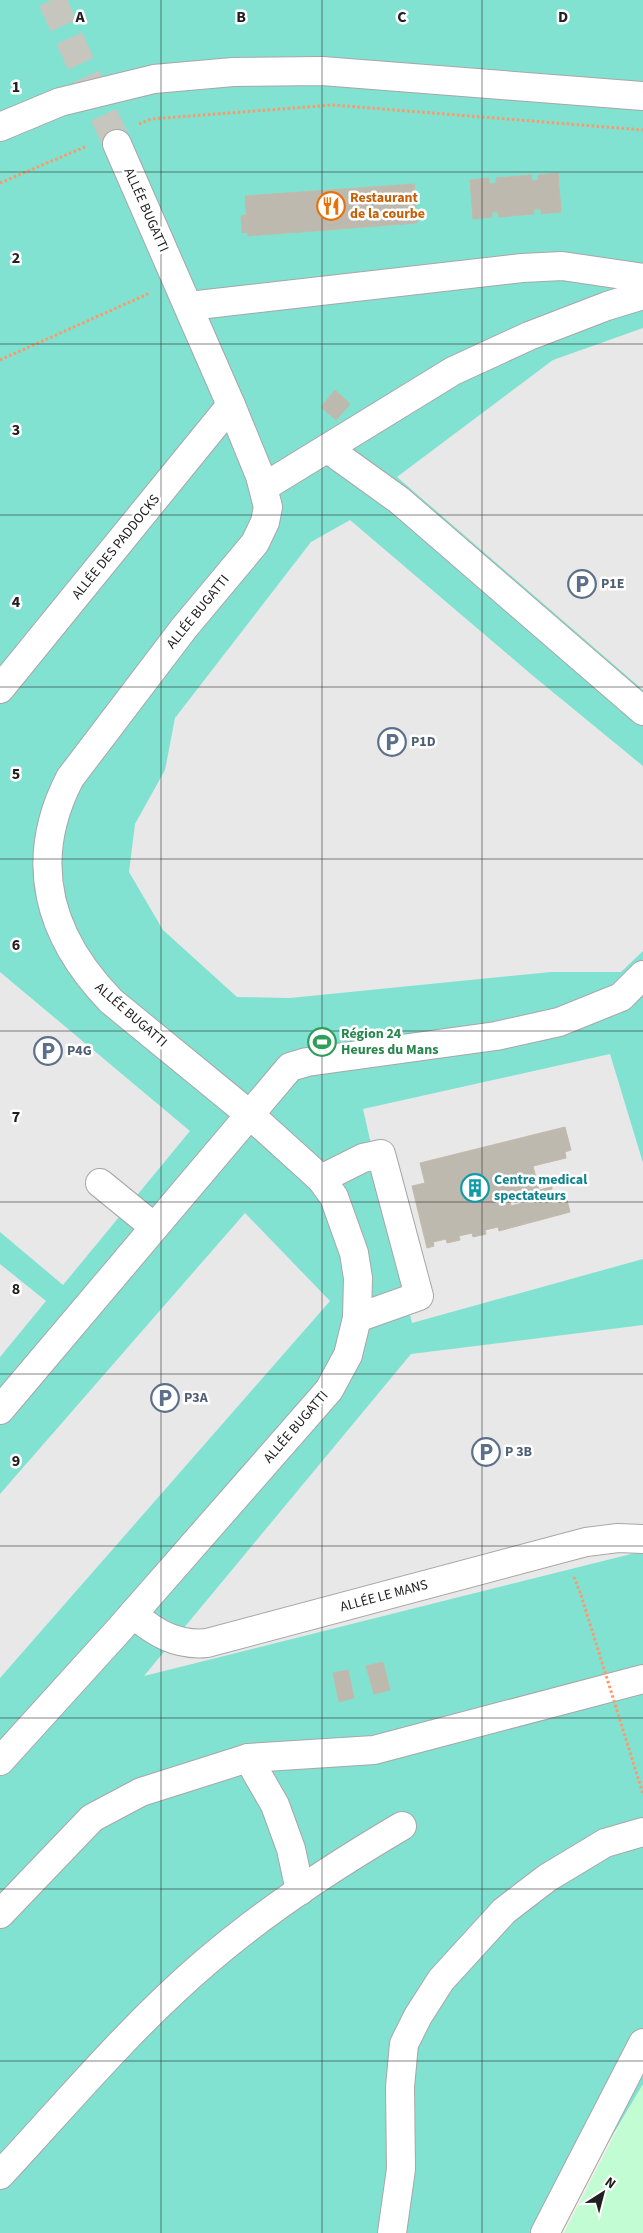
<svg xmlns="http://www.w3.org/2000/svg" width="643" height="2233" font-family="'Source Sans 3',sans-serif">
	<rect width="100%" height="100%" fill="#f1efe6"/>
	<polygon fill="#c2fcd3" points="643,2084 643,2233 564,2233 621,2122"/>
	<polygon fill="#81e2d2" points="0,0 643,0 643,2084 579,2192 560,2233 0,2233"/>
	<g fill="#e8e8e8">
		<polygon points="643,328 643,690 397,477 553,360"/>
		<polygon points="350,520 532,675 643,766 643,951 621,972 551,972 290,998 237,997 163,930 129,872 135,824 165,770 175,718 311,542"/>
		<polygon points="0,972 190,1131 63,1285 0,1232"/>
		<polygon points="610,1054 643,1163 643,1259 412,1323 363,1109"/>
		<polygon points="245,1213 330,1301 0,1678 0,1494"/>
		<polygon points="0,1264 46,1301 0,1357"/>
		<polygon points="643,1325 643,1551 144,1676 411,1354"/>
	</g>
	<g fill="#beb9af" stroke="#c3baa8">
		<polygon points="558,173 561,212 541,214 541,209 534,209 534,214 499,217 498,212 492,212 492,217 473,219 470,180 489,178 489,184 496,183 496,178 531,175 532,181 538,180 538,175"/>
		<polygon points="414,184 417,223 248,236 245,196"/>
		<polygon points="246,215 248,232 242,233 241,216"/>
		<polygon points="335,390 350,404 336,420 321,407"/>
		<polygon points="565,1127 571,1150 565,1152 566,1158 533,1166 539,1190 552,1187 552,1189 510,1200 511,1206 565,1192 570,1212 499,1231 498,1227 485,1230 486,1234 473,1237 472,1233 459,1236 460,1240 447,1243 446,1239 433,1242 434,1246 427,1248 412,1186 425,1183 420,1163"/>
		<polygon points="383,1662 390,1690 374,1694 366,1666"/>
		<polygon points="348,1670 354,1698 339,1702 333,1673"/>
	</g>
	<g fill="none" stroke-linecap="round" stroke-linejoin="round">
		<polyline stroke="#c7c6be" stroke-width="28" stroke-dasharray="28 14" stroke-linecap="butt" points="52,0 117,144"/>
		<defs>
			<g id="minor">
				<polyline points="0,127 60,102 154,79 233,72 322,71 643,96"/>
				<polyline points="189,306 522,268 562,266 643,278"/>
				<polyline points="328,449 399,500 643,711"/>
				<polyline points="264,487 453,371 529,336 607,306 643,295"/>
				<polyline points="0,689 231,405"/>
				<polyline points="321,1179 363,1158 381,1154 419,1296 357,1318"/>
				<polyline points="100,1183 154,1227"/>
				<polyline points="0,1410 290,1067 307,1062 496,1036 559,1022 621,997 643,975"/>
				<path d="M133,1614C155,1633 177,1646 207,1643L586,1542L618,1538L643,1539"/>
				<polyline points="248,1758 275,1805 291,1849 300,1891"/>
				<path d="M0,1761L118,1631L329,1390L348,1355L357,1318L358,1278L354,1253L334,1197L321,1179L249,1114L111,1001C48,936 27,861 70,778L184,628L255,543L265,522L268,507L260,476L231,405L117,144"/>
				<polyline points="0,1914 92,1818 141,1792 248,1758 374,1750 643,1679"/>
				<path d="M0,2175C67,2103 131,2026 206,1962C266,1910 334,1866 402,1826"/>
				<polyline points="392,2233 401,2169 400,2087 404,2044 418,2016 441,1980 504,1911 547,1878 605,1843 643,1832"/>
				<polyline points="545,2233 643,2043"/>
			</g>
		</defs>
		<use href="#minor" stroke="#a7a7a7" stroke-width="30"/>
		<g stroke="#ff9869" stroke-width="3" stroke-dasharray="2.5 2.5" stroke-linecap="butt">
			<polyline points="139,124 151,119 333,105 643,130"/>
			<polyline points="0,183 87,146"/>
			<polyline points="0,360 150,293"/>
			<polyline points="574,1577 581,1595"/>
		</g>
		<use href="#minor" stroke="#fff" stroke-width="28"/>
		<polyline stroke="#ff9869" stroke-width="3" stroke-dasharray="2.5 2.5" stroke-linecap="butt" points="581,1595 643,1794"/>
	</g>
	<path fill="none" stroke="#202020" stroke-width="1" stroke-opacity="0.55" d="M161,0V2233M322,0V2233M482,0V2233M0,172H643M0,344H643M0,515H643M0,687H643M0,859H643M0,1031H643M0,1202H643M0,1374H643M0,1546H643M0,1718H643M0,1889H643M0,2061H643"/>
	<defs>
		<symbol id="restaurant-ring" viewBox="-11 -11 22 22"><circle r="9.5" fill="#fff" stroke="#e8710a" stroke-width="1.5"/><path d="M-5-6h1v4h1v-4h1v4h1v-4h1v5L-1.5 .5V6h-2V.5L-5-1ZM5-6V6H3V1.5H1.5Q1.5-4 5-6Z" fill="#e8710a"/></symbol>
		<symbol id="parking-ring" viewBox="-11 -11 22 22"><circle r="9.5" fill="#fff" stroke="#5c6f8a" stroke-width="1.5"/><path d="M-3.5-5.5H1a3.5 3.5 0 0 1 0 7H-1V5.5H-3.5ZM-1-3.4V-.6H.8a1.4 1.4 0 0 0 0-2.8Z" fill="#5c6f8a"/></symbol>
		<symbol id="stadium-ring" viewBox="-11 -11 22 22"><circle r="9.5" fill="#fff" stroke="#2e9e5b" stroke-width="1.5"/><path d="M0-5a6.5 5 0 1 0 0 10a6.5 5 0 1 0 0-10ZM-3.5-1.8h7v3.6h-7Z" fill="#2e9e5b"/></symbol>
		<symbol id="building-ring" viewBox="-11 -11 22 22"><circle r="9.5" fill="#fff" stroke="#0f9aa8" stroke-width="1.5"/><path d="M-4-6H4V6H1V3H-1V6H-4ZM-2.5-4.3h1.7v1.8h-1.7ZM.8-4.3h1.7v1.8H.8ZM-2.5-1h1.7V.8h-1.7ZM.8-1h1.7V.8H.8Z" fill="#0f9aa8"/></symbol>
	</defs>
	<g fill-rule="evenodd">
		<use href="#restaurant-ring" x="315" y="190" width="32" height="32"/>
		<use href="#parking-ring" x="566" y="568" width="32" height="32"/>
		<use href="#parking-ring" x="376" y="726" width="32" height="32"/>
		<use href="#stadium-ring" x="306" y="1026" width="32" height="32"/>
		<use href="#parking-ring" x="32" y="1035" width="32" height="32"/>
		<use href="#building-ring" x="459" y="1172" width="32" height="32"/>
		<use href="#parking-ring" x="149" y="1382" width="32" height="32"/>
		<use href="#parking-ring" x="470" y="1436" width="32" height="32"/>
	</g>
	<g text-anchor="middle" dominant-baseline="central" stroke-width="5" stroke-linejoin="round" paint-order="stroke">
		<g font-size="14" font-weight="bold" fill="#c56008" stroke="#fff" text-anchor="start">
			<text x="350" y="198">Restaurant<tspan x="350" dy="16">de la courbe</tspan></text>
		</g>
		<g font-size="14" fill="#202020" stroke="#fff">
			<text transform="translate(146 210) rotate(66)">ALLÉE BUGATTI</text>
			<text transform="translate(116 547) rotate(-51)">ALLÉE DES PADDOCKS</text>
			<text transform="translate(198 612) rotate(-51)">ALLÉE BUGATTI</text>
			<text transform="translate(131 1015) rotate(41)">ALLÉE BUGATTI</text>
			<text transform="translate(296 1427) rotate(-49)">ALLÉE BUGATTI</text>
			<text transform="translate(384 1596) rotate(-15)">ALLÉE LE MANS</text>
		</g>
		<g font-size="14" font-weight="bold" fill="#4e5e75" stroke="#fff" text-anchor="start">
			<text x="601" y="584">P1E</text>
			<text x="411" y="742">P1D</text>
			<text x="67" y="1051">P4G</text>
			<text x="184" y="1398">P3A</text>
			<text x="505" y="1452">P 3B</text>
		</g>
		<g font-size="14" font-weight="bold" fill="#27864d" stroke="#fff" text-anchor="start">
			<text x="341" y="1034">Région 24<tspan x="341" dy="16">Heures du Mans</tspan></text>
		</g>
		<g font-size="14" font-weight="bold" fill="#0d838f" stroke="#fff" text-anchor="start">
			<text x="494" y="1180">Centre medical<tspan x="494" dy="16">spectateurs</tspan></text>
		</g>
	</g>
	<g font-size="16" text-anchor="middle" font-weight="bold" fill="#202020" stroke="#fff" stroke-width="5" stroke-linejoin="round" paint-order="stroke">
		<text x="80" y="22">A</text>
		<text x="241" y="22">B</text>
		<text x="402" y="22">C</text>
		<text x="563" y="22">D</text>
		<text x="16" y="92">1</text>
		<text x="16" y="263">2</text>
		<text x="16" y="435">3</text>
		<text x="16" y="607">4</text>
		<text x="16" y="779">5</text>
		<text x="16" y="950">6</text>
		<text x="16" y="1122">7</text>
		<text x="16" y="1294">8</text>
		<text x="16" y="1466">9</text>
	</g>
	<g transform="translate(603 2193) rotate(36)" stroke="#ffffff" stroke-width="4" paint-order="stroke">
	<path d="M0-4L9 19L0 12L-9 19Z" fill="#202020"/>
	<text y="-8" font-size="14" font-weight="bold" text-anchor="middle" fill="#202020">N</text>
	</g>
</svg>
